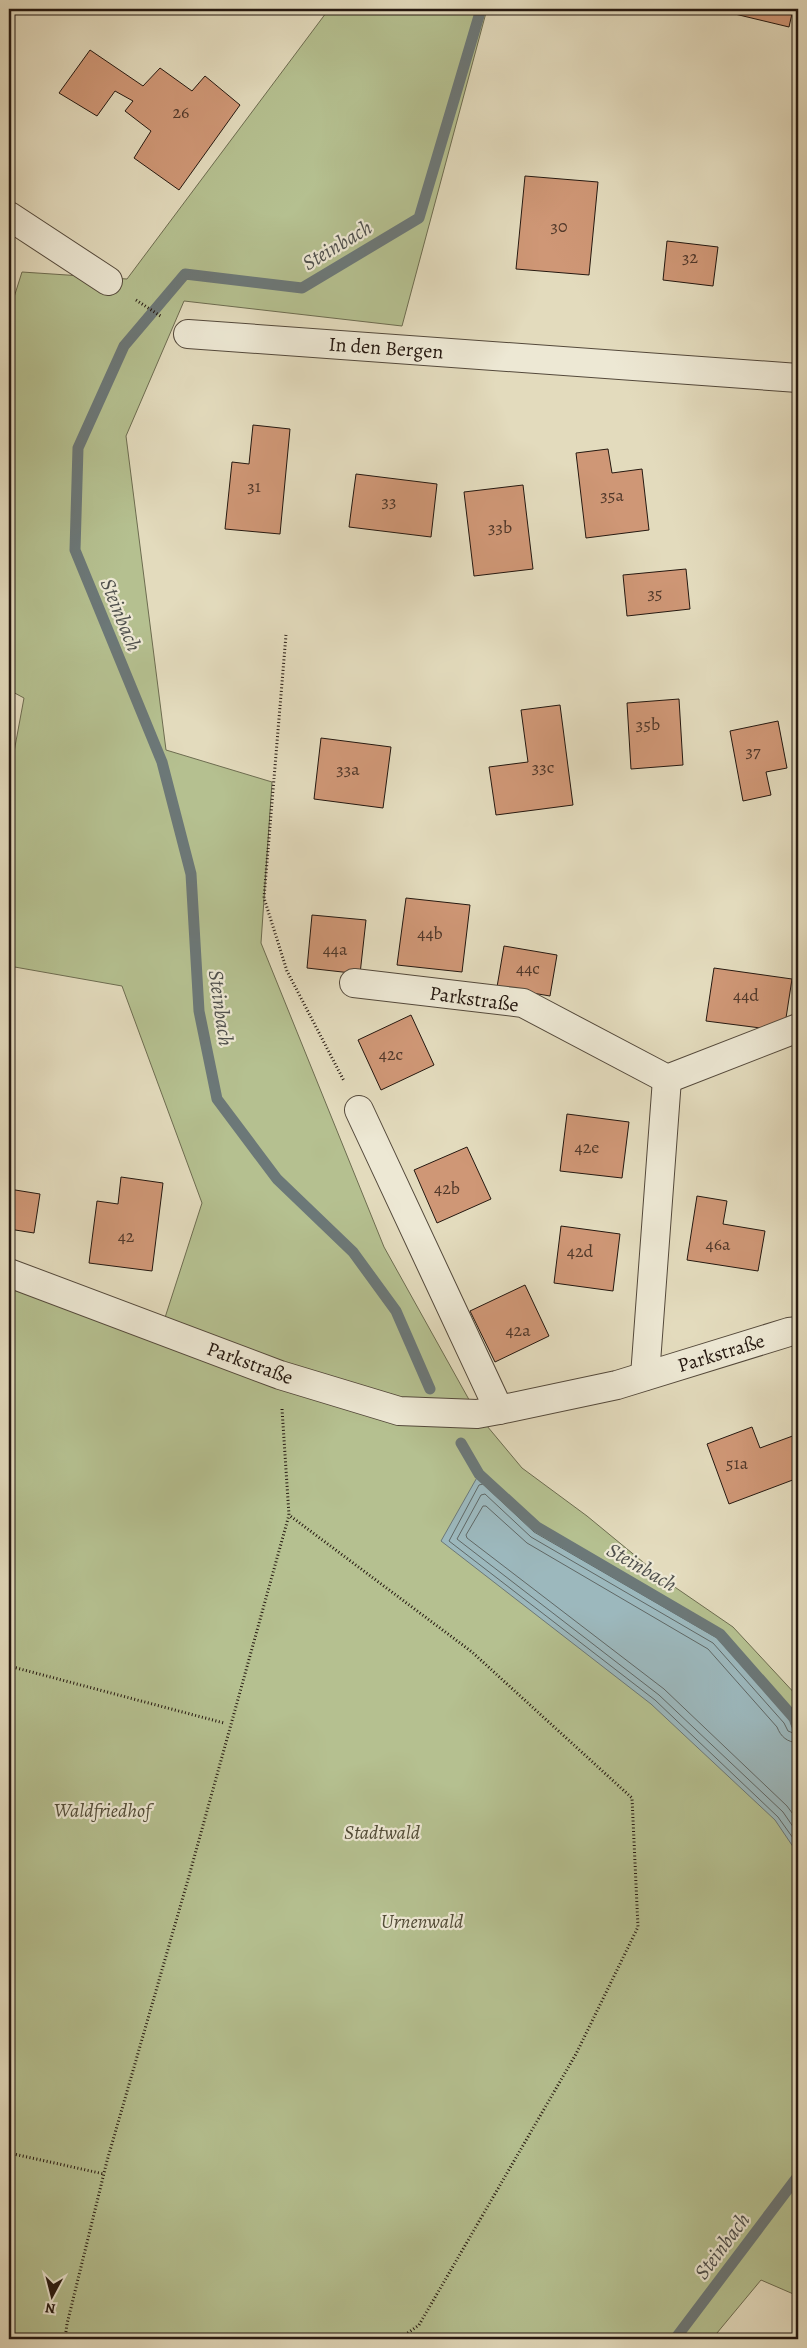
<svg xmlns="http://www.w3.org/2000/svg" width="807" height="2348" font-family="Alegreya,serif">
	<rect width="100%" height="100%" fill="#e3dbbd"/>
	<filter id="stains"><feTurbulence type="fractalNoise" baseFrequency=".004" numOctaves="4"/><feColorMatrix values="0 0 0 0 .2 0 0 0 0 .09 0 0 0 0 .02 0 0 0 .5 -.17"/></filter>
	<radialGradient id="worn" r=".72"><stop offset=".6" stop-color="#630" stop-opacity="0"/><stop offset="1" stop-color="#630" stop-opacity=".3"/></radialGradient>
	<polygon fill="#b5c090" stroke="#6d6c50" points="329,9 487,9 402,326 184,301 126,436 166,750 272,782 261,943 384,1247 477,1414 522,1468 587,1516 666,1581 733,1627 798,1697 798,2296 761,2280 712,2339 9,2339 9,1273 161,1330 202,1203 122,986 9,966 9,779 24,698 9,690 9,313 22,272 127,279"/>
	<polygon fill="#9cb8bd" stroke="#6c7878" points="479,1474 537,1527 720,1634 794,1718 798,1731 798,1854 775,1820 651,1704 441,1541"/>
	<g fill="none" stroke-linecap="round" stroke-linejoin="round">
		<g stroke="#606866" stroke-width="1">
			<polyline points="798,1729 792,1727 790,1720 717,1638 534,1532 483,1484 479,1485 449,1541 655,1700 778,1817 798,1845"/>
			<polyline points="798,1735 788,1731 784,1723 713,1643 531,1537 485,1494 481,1495 457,1539 659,1695 783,1812 798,1834"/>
			<path d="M798,1743C787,1742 781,1737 777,1727L708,1649L527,1543L486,1506H483L466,1535L467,1538L664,1689L787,1806L798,1821"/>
		</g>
		<g stroke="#6c7878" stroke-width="11">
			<polyline points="430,1389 396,1311 353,1252 277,1179 217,1099 199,1011 191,874 162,762 75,550 78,448 124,346 185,274 302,288 419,218 481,9"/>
			<polyline points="461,1443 479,1474 537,1527 720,1634 794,1718 798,1729"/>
			<polyline points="675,2339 798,2176"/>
		</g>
	</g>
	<g fill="#cf9776" stroke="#251810">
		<polygon points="714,9 793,9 789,27"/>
		<polygon points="90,50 143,86 160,68 192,91 205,76 240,105 179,190 134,158 151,131 125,111 133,101 115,91 97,116 59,93"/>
		<polygon points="525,176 598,182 589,275 516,269"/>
		<polygon points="667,241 718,247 713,286 663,280"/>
		<polygon points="253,425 290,429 280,534 225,529 232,462 249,464"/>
		<polygon points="608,449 612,473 642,469 649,530 586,538 576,453"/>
		<polygon points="356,474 437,484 431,537 349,527"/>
		<polygon points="523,485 533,569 474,576 464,492"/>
		<polygon points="686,569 690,609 627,616 623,575"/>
		<polygon points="679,699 683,765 631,769 627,703"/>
		<polygon points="560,705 573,805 496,815 489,767 528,762 521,710"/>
		<polygon points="778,721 787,768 766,772 771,795 743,801 730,731"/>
		<polygon points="321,738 391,747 383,808 314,799"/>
		<polygon points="406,898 470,905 462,972 397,965"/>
		<polygon points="312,915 366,920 360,974 307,968"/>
		<polygon points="504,946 557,955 550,996 497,987"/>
		<polygon points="714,968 792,979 784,1031 706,1021"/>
		<polygon points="411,1015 434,1065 381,1090 358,1040"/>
		<polygon points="567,1114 629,1122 622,1178 560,1171"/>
		<polygon points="467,1147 491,1199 437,1223 414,1170"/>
		<polygon points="121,1177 163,1183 152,1271 89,1263 97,1201 118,1204"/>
		<polygon points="9,1189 40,1194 34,1233 9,1229"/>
		<polygon points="697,1196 727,1201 723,1224 765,1231 758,1271 687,1260"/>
		<polygon points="561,1226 620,1234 613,1291 554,1283"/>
		<polygon points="525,1285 549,1336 495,1362 470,1311"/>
		<polygon points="752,1427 760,1448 798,1434 798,1478 729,1504 707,1444"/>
	</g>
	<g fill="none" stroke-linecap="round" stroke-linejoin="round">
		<defs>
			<g id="street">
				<polyline points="9,216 108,281"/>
				<polyline points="188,334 798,378"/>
				<polyline points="354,983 523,1003 667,1079 798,1028"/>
				<polyline points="359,1110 499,1410"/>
				<polyline points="9,1273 280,1375 399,1411 477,1414 499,1410 617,1385 789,1332 798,1331"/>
				<polyline points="645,1376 667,1079"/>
			</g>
		</defs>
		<use href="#street" stroke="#54493b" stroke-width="30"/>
		<g stroke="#251810" stroke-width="3" stroke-dasharray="1 2.5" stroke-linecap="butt">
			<polyline points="136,300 162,317"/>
			<polyline points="286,635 264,898 287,971 344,1081"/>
			<polyline points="282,1409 289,1515 472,1652 632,1798 638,1927 576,2054 419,2325 399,2339"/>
			<polyline points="9,1666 224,1723"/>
			<polyline points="9,2153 104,2174"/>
			<polyline points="65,2339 67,2324 107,2161 189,1876 289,1515"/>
		</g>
		<use href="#street" stroke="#ede8d4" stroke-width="28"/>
	</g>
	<g text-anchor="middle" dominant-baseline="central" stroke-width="4.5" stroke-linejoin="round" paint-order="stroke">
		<g font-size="18" fill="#50382a">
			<text x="181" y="112">26</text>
			<text x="559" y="226">30</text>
			<text x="690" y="257">32</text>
			<text x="254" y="486">31</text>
			<text x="612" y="495">35a</text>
			<text x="389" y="501">33</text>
			<text x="500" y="527">33b</text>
			<text x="655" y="593">35</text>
			<text x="648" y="724">35b</text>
			<text x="753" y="751">37</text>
			<text x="543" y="767">33c</text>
			<text x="348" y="769">33a</text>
			<text x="430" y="933">44b</text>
			<text x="335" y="949">44a</text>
			<text x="528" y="968">44c</text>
			<text x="746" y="995">44d</text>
			<text x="391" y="1054">42c</text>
			<text x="587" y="1147">42e</text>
			<text x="447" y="1188">42b</text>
			<text x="126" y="1236">42</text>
			<text x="718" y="1244">46a</text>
			<text x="580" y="1251">42d</text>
			<text x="518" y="1330">42a</text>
			<text x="737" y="1463">51a</text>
		</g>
		<g font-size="20" fill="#251810" stroke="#ede8d4">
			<text transform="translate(386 348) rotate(4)">In den Bergen</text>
			<text transform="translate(474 999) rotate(8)">Parkstraße</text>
			<text transform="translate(721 1353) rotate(-17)">Parkstraße</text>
			<text transform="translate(250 1363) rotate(20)">Parkstraße</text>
		</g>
		<g font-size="20" font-style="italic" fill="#504a36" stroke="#ede8d4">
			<text x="102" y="1810">Waldfriedhof</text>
			<text x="382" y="1832">Stadtwald</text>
			<text x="422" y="1921">Urnenwald</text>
		</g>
		<g font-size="21" font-style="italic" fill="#4f504d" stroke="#ede8d4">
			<text transform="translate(337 245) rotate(-31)">Steinbach</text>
			<text transform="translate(121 615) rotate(68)">Steinbach</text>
			<text transform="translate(221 1008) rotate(82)">Steinbach</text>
			<text transform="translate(642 1567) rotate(30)">Steinbach</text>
			<text transform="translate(722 2246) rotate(-53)">Steinbach</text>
		</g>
	</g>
	<rect width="807" height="2348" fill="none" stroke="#e3dbbd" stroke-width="30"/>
	<rect x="10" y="10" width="787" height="2328" fill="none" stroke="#251810" stroke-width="2.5"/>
	<rect x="15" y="15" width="777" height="2318" fill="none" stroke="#251810"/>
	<g transform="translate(52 2296) rotate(187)" stroke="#ede8d4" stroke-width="4" paint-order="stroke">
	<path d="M0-4L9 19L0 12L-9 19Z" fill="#251810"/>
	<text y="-8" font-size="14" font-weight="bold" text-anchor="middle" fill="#251810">N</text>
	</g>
	<rect width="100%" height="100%" filter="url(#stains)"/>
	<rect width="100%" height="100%" fill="url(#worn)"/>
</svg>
